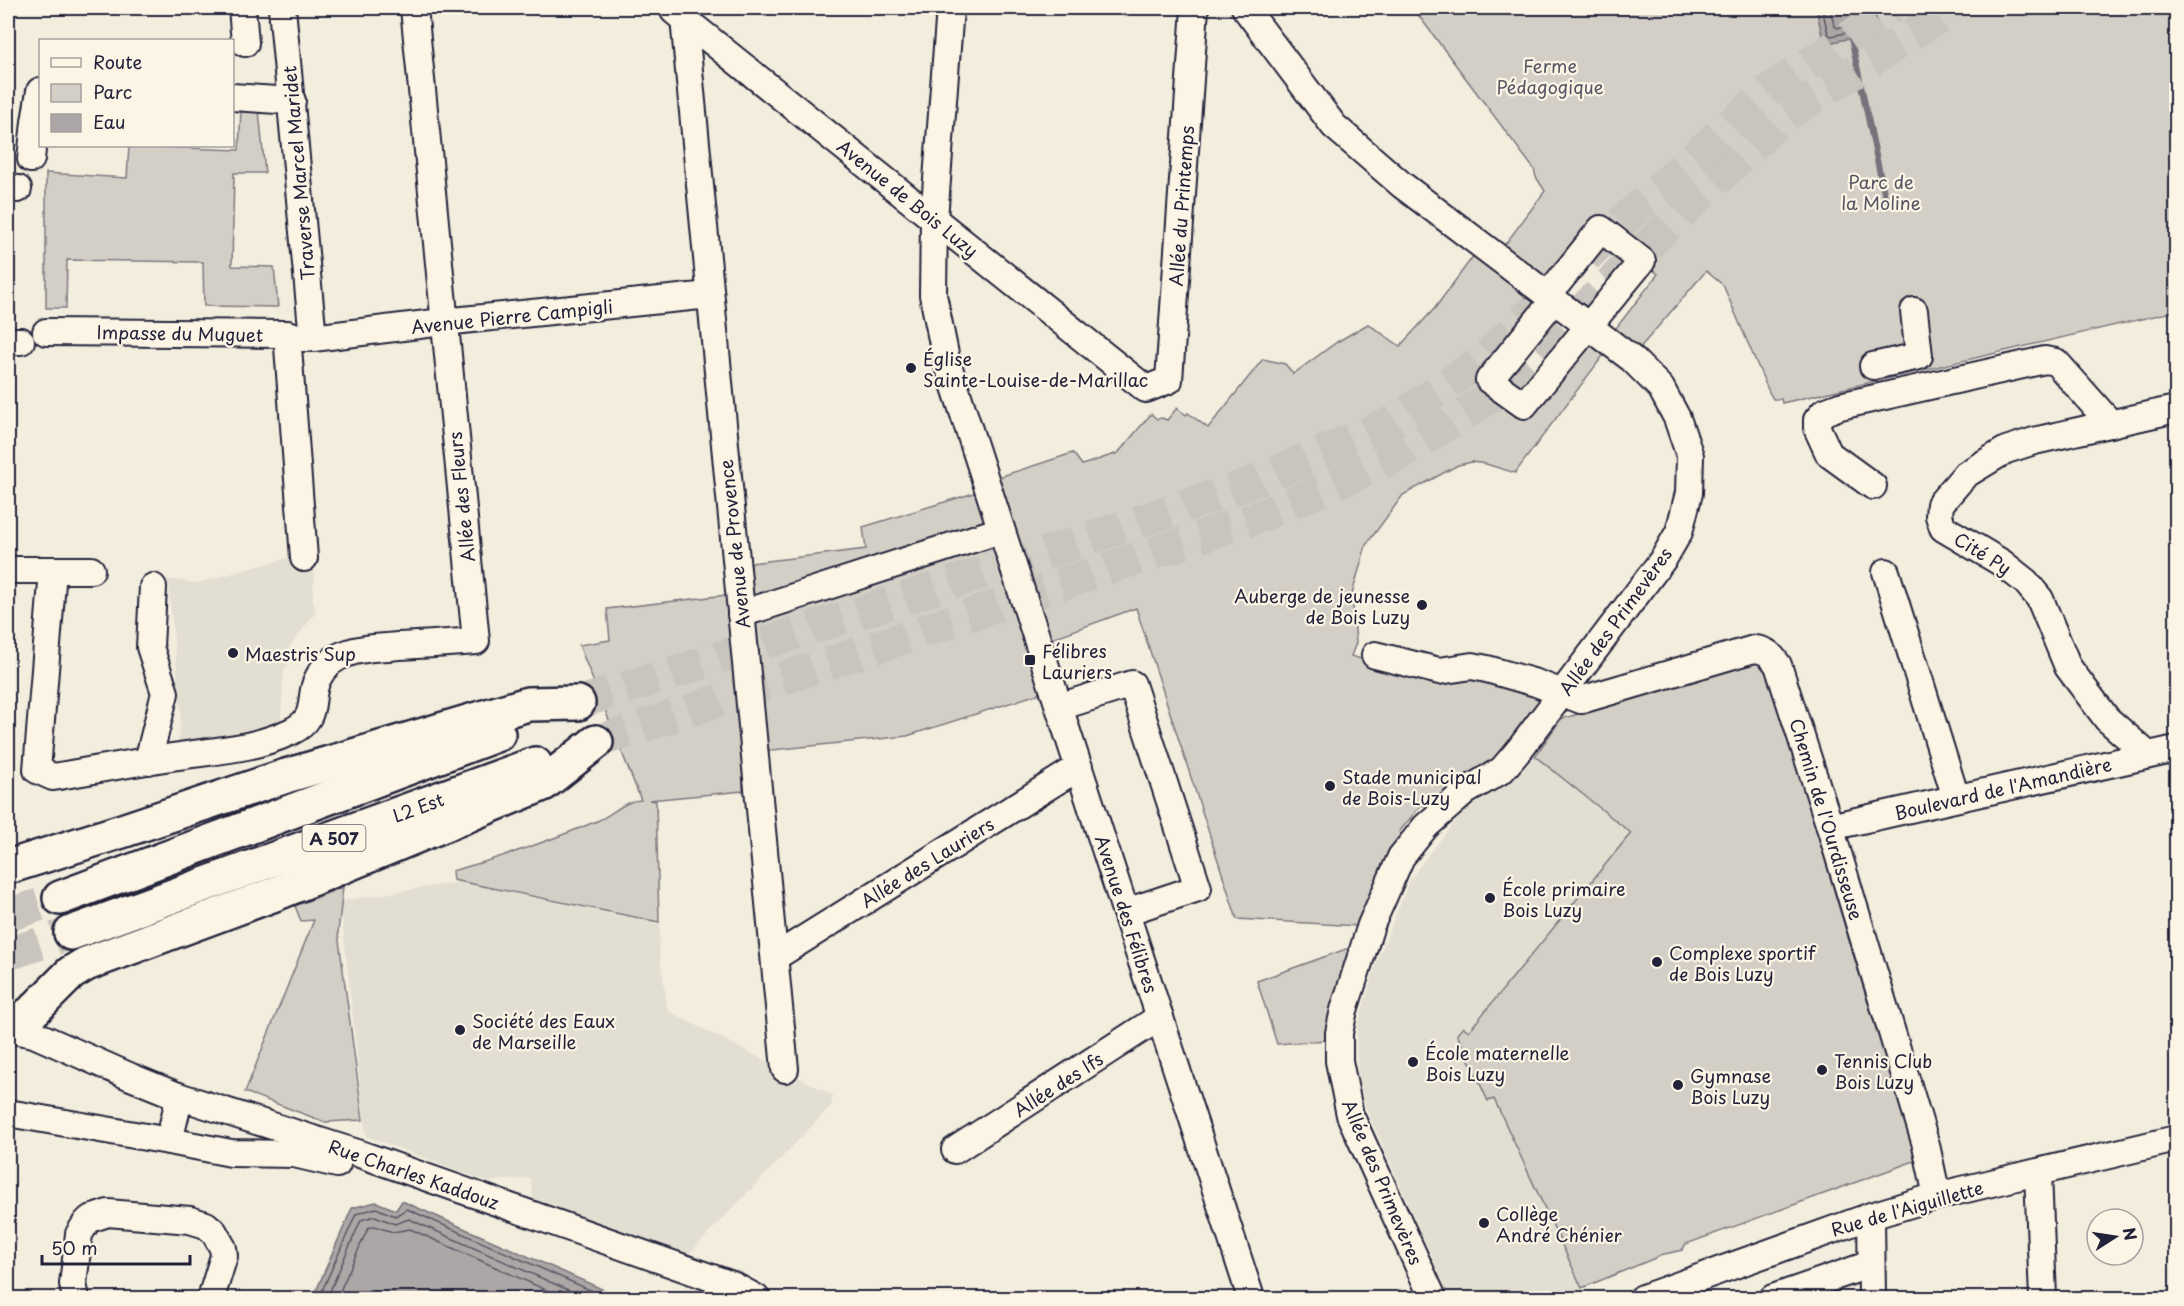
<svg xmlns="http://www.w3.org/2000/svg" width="2184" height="1306" font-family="'Playpen Sans',sans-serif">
	<rect width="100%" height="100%" fill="#f3edde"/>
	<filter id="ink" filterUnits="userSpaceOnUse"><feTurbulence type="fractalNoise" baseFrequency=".0167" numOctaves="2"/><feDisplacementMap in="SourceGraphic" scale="12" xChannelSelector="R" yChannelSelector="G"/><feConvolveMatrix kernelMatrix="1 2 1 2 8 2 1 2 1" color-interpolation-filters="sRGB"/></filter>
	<g filter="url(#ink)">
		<g fill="#e3ded2">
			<polygon points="291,557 313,562 315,582 313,583 313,601 316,612 287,650 294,656 284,670 280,732 178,745 181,712 168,579 198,583"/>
			<polygon points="1535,756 1631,833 1468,1031 1488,1101 1494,1099 1582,1288 1559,1298 1554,1298 1552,1294 1543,1298 1450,1298 1365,1106 1358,1076 1356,1048 1358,1024 1376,964 1410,880 1427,856 1466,809 1518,773"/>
			<polygon points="458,882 660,924 659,950 668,1011 833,1095 831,1106 686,1257 533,1198 531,1178 488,1182 366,1136 340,901"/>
		</g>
		<g fill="#d4cfc6" stroke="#7b7880" stroke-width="1.5">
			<path d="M1441,8H2176V311L1782,403L1781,399H1773L1769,392L1723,285L1706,271L1638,350L1613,332L1658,274L1602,230L1490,380L1524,405L1582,336L1605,353L1515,473L1486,464L1472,462L1458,465L1403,495L1366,545L1352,594L1356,643L1351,656L1392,668L1400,667L1453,682L1467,671L1538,694L1539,701L1522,727L1495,759L1466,777L1427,807L1422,804L1399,832L1403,838L1359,926L1237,919L1136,608L1053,638L1038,694L907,736L742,753L743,791L649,800L656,801L659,922L453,880L452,871C501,858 549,841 597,821C613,815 624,800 641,800L579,645L610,640L607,609L752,592L751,563L866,549L863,527L974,493L999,477L1073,453L1082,465L1118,453L1151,414L1157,419L1162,418L1167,420L1177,408L1186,415L1188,413L1208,428L1263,359L1285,364L1293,374L1337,342L1368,324L1400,346L1435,308L1474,255L1489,266L1545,191L1536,177L1534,169L1419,16Z"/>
			<polygon points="241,110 259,110 265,173 234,173 232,266 274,267 278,307 204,306 203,262 67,260 66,308 46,308 46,173 127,178 129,146 239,150"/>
			<polygon points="1766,660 1850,944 1917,1160 1686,1244 1682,1250 1665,1254 1582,1288 1494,1099 1488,1101 1457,1034 1463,1027 1469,1031 1631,833 1535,756 1561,719"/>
			<polygon points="343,887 338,933 363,1120 325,1122 245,1092 314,920 301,921 295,906"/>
			<polygon points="1349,948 1328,1018 1326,1040 1277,1044 1257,981"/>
		</g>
		<g fill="#aca7a6" stroke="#75727b" stroke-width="1.5">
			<polygon points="1816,8 1874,8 1879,32 1824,44"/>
			<polygon points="402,1201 618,1296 617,1298 313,1298 352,1208 376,1202 396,1210"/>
		</g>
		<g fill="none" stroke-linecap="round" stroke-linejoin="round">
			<g stroke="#595766" stroke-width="1.5">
				<polyline points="1822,8 1828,34 1831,36 1870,28 1868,8"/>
				<polyline points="1830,8 1834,25 1837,28 1861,22 1861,8"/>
				<polyline points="319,1298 356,1214 376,1208 395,1216 407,1209 608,1298"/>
				<polyline points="327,1298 361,1220 375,1216 395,1224 409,1219 586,1298"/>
				<polyline points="337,1298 368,1228 374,1226 393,1232 410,1229 564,1298"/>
			</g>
			<polyline stroke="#75727b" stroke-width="6" points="1851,38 1887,207"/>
			<g stroke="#c9c4bd" stroke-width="33" stroke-dasharray="33 16" stroke-linecap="butt">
				<polyline points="1586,257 1625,219 1768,91 1893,8"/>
				<polyline points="578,703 1070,545 1246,485 1393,422 1485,358 1545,298"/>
				<polyline points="596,742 1259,517 1400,455 1506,387 1648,245 1783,117 1953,8"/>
				<polyline points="8,915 60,898"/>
				<polyline points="8,954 71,933"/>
			</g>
			<defs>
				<g id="minor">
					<polyline points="242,8 245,43"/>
					<polyline points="282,8 313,338"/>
					<polyline points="683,8 785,1069"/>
					<polyline points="950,8 934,219 933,295 946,359 1251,1298"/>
					<polyline points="1245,8 1334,126 1402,185 1632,359 1661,388 1677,418 1690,456 1689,493 1679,532 1664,558 1519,750 1502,770 1466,791 1426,826 1401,857 1371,925 1344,1010 1339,1033 1339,1061 1350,1115 1433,1298"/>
					<polyline points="674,11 1146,389 1169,380 1195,8"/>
					<polyline points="232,97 292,101"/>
					<polyline points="31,159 35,122 40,91"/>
					<polyline points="8,188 18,189"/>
					<polyline points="1548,295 1601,229 1642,261 1524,405 1489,380 1554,300"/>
					<polyline points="46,332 287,334 302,338 313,338 443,322 710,295"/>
					<polyline points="287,334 304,558"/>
					<polyline points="8,341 21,341"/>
					<polyline points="1873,366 1919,356 1914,311"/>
					<polyline points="1873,486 1829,454 1817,428 1817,420 1824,412 1840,406 2045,360 2056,362 2111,424"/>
					<polyline points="8,570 91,570"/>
					<path d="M53,570L37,770L53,777C95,770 137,762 179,756C219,750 253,749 290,732C321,718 307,698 318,678C324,666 335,657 348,653C364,647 382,648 398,646C424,645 450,643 476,641L414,8"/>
					<polyline points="1886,572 1956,798"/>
					<polyline points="741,614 1001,530"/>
					<path d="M1375,655L1439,671L1472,666L1487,669L1536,683L1581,700L1754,649C1767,650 1771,655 1778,665L1830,827L1926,1145L1937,1196"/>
					<polyline points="1059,707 1132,684 1198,888 1126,912"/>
					<polyline points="2148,755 2107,719 2068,667 2040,599 2026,582 2002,563 1943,528 1939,516 1940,504 1965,475 2006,450 2034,441 2176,409"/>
					<polyline points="148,761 165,693 150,647 153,587"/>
					<polyline points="1830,827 2176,749"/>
					<polyline points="775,957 1079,767"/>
					<polyline points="8,1029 34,1034 131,1077 178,1096 357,1153 732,1285 756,1298"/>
					<polyline points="8,1113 169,1141 177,1108 178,1096"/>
					<polyline points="169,1141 231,1153 294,1154 337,1164"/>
					<polyline points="955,1150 1160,1017"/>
					<polyline points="2038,1173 2043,1298"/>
					<polyline points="1871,1216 1872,1298"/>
					<polyline points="76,1298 73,1284 79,1234 86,1223 90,1219 108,1213 190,1220 206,1225 214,1232 223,1248 224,1256 211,1298"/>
					<polyline points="1643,1298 1871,1216 1937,1196 2176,1139"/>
					<polyline points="1773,1298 1871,1264"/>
				</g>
				<g id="highway">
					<polyline points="8,867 122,831 286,776 528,704 578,703"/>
					<polyline points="60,898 498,734"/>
					<polyline points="71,933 535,764"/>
					<polyline points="8,1027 31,1013 71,973 86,964 280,892 543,784 596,742"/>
				</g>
			</defs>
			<use href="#minor" stroke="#22223b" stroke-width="30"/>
			<use href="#highway" stroke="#22223b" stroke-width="38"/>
			<use href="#minor" stroke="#fcf5e5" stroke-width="26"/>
			<use href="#highway" stroke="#fcf5e5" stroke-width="33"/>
		</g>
	</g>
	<g fill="#22223b" stroke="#fcf5e5" stroke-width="2">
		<circle cx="911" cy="368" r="6"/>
		<circle cx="1422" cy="605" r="6"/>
		<circle cx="233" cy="653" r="6"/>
		<rect x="1024" y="654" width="12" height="12" rx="3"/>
		<circle cx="1330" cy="786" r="6"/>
		<circle cx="1490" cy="898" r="6"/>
		<circle cx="1657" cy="962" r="6"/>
		<circle cx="460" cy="1030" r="6"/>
		<circle cx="1413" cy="1062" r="6"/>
		<circle cx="1822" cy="1070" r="6"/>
		<circle cx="1678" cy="1085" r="6"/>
		<circle cx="1484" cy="1223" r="6"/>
	</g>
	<g text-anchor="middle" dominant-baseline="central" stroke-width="4.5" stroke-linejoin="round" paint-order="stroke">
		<rect fill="#fcf5e5" stroke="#63616e" stroke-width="1.5" x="302.5" y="825" width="63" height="26" rx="4.5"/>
		<g font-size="16" font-weight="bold" fill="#22223b">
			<text x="334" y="838">A 507</text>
		</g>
		<g font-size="18" fill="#575665" stroke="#fcf5e5">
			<text x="1550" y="65">Ferme<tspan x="1550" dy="21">Pédagogique</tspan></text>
			<text x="1881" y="181">Parc de<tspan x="1881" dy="21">la Moline</tspan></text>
		</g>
		<g font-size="18" fill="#22223b" stroke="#fcf5e5">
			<text transform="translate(298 173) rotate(-95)">Traverse Marcel Maridet</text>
			<text transform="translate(908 198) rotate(39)">Avenue de Bois Luzy</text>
			<text transform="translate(1181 206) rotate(-86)">Allée du Printemps</text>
			<text transform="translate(512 316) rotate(-6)">Avenue Pierre Campigli</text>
			<text transform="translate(180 333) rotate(1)">Impasse du Muguet</text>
			<text transform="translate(461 497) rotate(-96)">Allée des Fleurs</text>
			<text transform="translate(734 544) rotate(-96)">Avenue de Provence</text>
			<text transform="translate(1983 553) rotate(32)">Cité Py</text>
			<text transform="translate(1615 621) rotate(-54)">Allée des Primevères</text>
			<text transform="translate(2003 788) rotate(-13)">Boulevard de l'Amandière</text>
			<text transform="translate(418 807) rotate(-20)">L2 Est</text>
			<text transform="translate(1827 819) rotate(73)">Chemin de l'Ourdisseuse</text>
			<text transform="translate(927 862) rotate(-32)">Allée des Lauriers</text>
			<text transform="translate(1127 914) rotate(72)">Avenue des Félibres</text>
			<text transform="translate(1058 1084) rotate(-33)">Allée des Ifs</text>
			<text transform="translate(414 1174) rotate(19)">Rue Charles Kaddouz</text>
			<text transform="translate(1383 1182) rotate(67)">Allée des Primevères</text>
			<text transform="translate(1907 1208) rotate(-16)">Rue de l'Aiguillette</text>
		</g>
		<g font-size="18" fill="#22223b" stroke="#fcf5e5" text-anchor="start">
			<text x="923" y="358">Église<tspan x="923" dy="21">Sainte-Louise-de-Marillac</tspan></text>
			<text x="1410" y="595" text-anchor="end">Auberge de jeunesse<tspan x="1410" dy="21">de Bois Luzy</tspan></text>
			<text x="1042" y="650">Félibres<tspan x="1042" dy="21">Lauriers</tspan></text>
			<text x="245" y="653">Maestris Sup</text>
			<text x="1342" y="776">Stade municipal<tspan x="1342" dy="21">de Bois-Luzy</tspan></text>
			<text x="1502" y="888">École primaire<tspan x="1502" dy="21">Bois Luzy</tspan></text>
			<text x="1669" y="952">Complexe sportif<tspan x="1669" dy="21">de Bois Luzy</tspan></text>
			<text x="472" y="1020">Société des Eaux<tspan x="472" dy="21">de Marseille</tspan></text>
			<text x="1425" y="1052">École maternelle<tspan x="1425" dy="21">Bois Luzy</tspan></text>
			<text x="1834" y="1060">Tennis Club<tspan x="1834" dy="21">Bois Luzy</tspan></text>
			<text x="1690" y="1075">Gymnase<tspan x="1690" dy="21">Bois Luzy</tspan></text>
			<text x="1496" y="1213">Collège<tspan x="1496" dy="21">André Chénier</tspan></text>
		</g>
	</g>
	<rect width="2184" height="1306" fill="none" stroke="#fcf5e5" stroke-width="30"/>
	<rect x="15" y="15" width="2154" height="1276" fill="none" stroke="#22223b" stroke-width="2" filter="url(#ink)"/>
	<rect x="39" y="39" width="195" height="108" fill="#fcf5e5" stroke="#a5a1a1" stroke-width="1.5"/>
	<rect x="51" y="58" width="30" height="9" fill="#fcf5e5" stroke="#a5a1a1" stroke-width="1.5"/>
	<text x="93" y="69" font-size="18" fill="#22223b">Route</text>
	<rect x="51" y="84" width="30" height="18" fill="#d4cfc6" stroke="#a5a1a1" stroke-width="1.5"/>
	<text x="93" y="99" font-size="18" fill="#22223b">Parc</text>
	<rect x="51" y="114" width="30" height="18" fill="#aca7a6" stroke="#a5a1a1" stroke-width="1.5"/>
	<text x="93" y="129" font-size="18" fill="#22223b">Eau</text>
	<g transform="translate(2115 1237) rotate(78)"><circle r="28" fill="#fcf5e5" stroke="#a5a1a1" stroke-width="1.5"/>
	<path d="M0-4.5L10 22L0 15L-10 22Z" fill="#22223b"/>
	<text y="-9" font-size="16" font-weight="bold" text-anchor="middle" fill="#22223b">N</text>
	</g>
	<path d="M42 1255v9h148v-9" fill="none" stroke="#22223b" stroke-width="3"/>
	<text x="51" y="1255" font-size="18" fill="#22223b" stroke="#fcf5e5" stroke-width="4.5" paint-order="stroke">50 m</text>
</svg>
